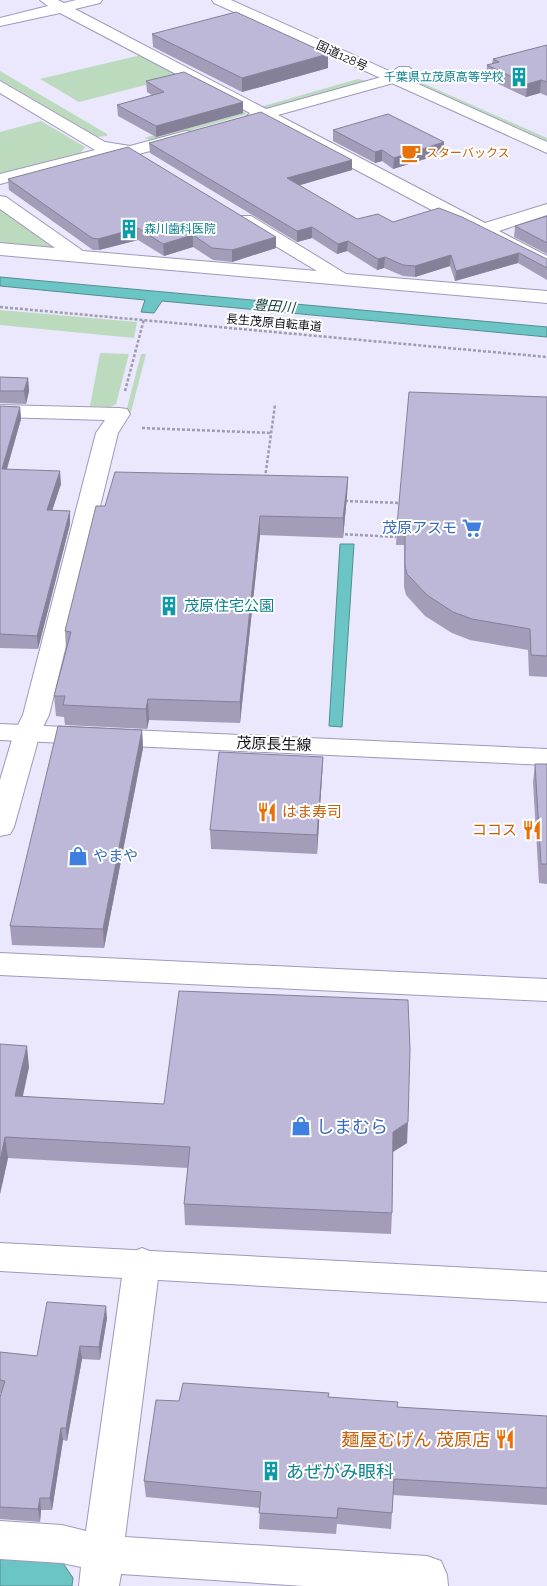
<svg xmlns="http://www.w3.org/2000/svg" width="547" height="1586" font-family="Raleway,'Noto Sans JP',sans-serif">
	<rect width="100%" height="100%" fill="#ebe7fc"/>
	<g fill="#bcdbbe">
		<polygon points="141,55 181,76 79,102 40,79"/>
		<polygon points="0,71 107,134 107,136 96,137 0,80"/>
		<polygon points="411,78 547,138 547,141 407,79"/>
		<polygon points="358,79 368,81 270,109 260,107"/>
		<polygon points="243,111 247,114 154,141 144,138"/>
		<polygon points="41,121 85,147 80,154 0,176 0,132"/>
		<polygon points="0,207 54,246 47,250 0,245"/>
		<polygon points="0,310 137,322 134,338 0,325"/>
		<polygon points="100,353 129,354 116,404 110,407 90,406"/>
		<polygon points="141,354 146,354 131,412 126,412"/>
	</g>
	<g fill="#6cc5c5" stroke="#508e91">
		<polygon points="0,277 547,327 547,337 162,301 154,313 141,312 145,300 0,286"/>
		<polygon points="340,544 354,544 342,727 329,726"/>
		<polygon points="0,1556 61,1560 73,1578 72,1586 0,1586"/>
	</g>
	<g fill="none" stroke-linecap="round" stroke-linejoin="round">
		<defs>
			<g id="minor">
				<polygon points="40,0 58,0 64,3 76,0 102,0 100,3 75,9 266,109 385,76 399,67 409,67 412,70 397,82 278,115 485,223 547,204 547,215 499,231 547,256 547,269 477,234 262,120 248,120 246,117 250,113 60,13 0,26 0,18 48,6"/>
				<polygon points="0,81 105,142 130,146 186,131 192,132 194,136 192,140 131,156 87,161 0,184 0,174 95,150 0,93"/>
				<polygon points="0,196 6,197 83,251 317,271 239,224 236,220 239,216 251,216 346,274 547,291 547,303 0,255 0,243 55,248 0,209"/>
				<polygon points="0,405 119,408 127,409 130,414 118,433 49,715 40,733 14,827 10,834 0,836 0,780 14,733 23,715 96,433 105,420 0,417"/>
				<polygon points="0,953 547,979 547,1001 0,975"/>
				<polygon points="142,1248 154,1253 160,1263 125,1537 427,1556 441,1561 447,1575 448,1586 304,1586 121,1574 119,1586 79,1586 81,1567 62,1563 0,1559 0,1521 62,1525 86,1531 124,1263 130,1253"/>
			</g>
			<polygon id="tertiary" points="0,1243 547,1272 547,1302 0,1271"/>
			<polygon id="primary" points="0,724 547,749 547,765 0,740"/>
			<polygon id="trunk" points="212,0 231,0 547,142 547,153 214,3"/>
		</defs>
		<use href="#minor" stroke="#9f99b9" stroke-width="2"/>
		<use href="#tertiary" stroke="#9f99b9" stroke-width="2"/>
		<use href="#primary" stroke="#9f99b9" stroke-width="2"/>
		<use href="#trunk" stroke="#9f99b9" stroke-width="2"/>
		<g stroke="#9f9cad" stroke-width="2.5" stroke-dasharray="3 2" stroke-linecap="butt">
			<polyline points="0,307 547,357"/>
			<polyline points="125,391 144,319"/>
			<polyline points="142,428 272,433"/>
			<polyline points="265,478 275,405"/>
			<polyline points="345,501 401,503"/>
			<polyline points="340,534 396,537"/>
		</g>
		<use href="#minor" fill="#fff" fill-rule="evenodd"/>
		<use href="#tertiary" fill="#fff" fill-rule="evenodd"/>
		<use href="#primary" fill="#fff" fill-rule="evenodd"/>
		<use href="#trunk" fill="#fff" fill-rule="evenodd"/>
	</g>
	<g fill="#a39dba">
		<polygon points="152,34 328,68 242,92 153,47"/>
		<polygon points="547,45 547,96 540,93 526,97 486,78 487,65 492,64 493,59"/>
		<polygon points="146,81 243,102 243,113 156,137 118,116 117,105 152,95 147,92"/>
		<polygon points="333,130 444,142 444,153 393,169 382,161 375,163 333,141"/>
		<polygon points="149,143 352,160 352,170 298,185 357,219 393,222 547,259 547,280 518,263 455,281 450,266 415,277 403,276 384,268 377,270 347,251 337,254 312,238 297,242 150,153"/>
		<polygon points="8,179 276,248 232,262 213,260 193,247 164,256 138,240 99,250 93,250 9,190"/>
		<polygon points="547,216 547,254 514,237 515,226"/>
		<polygon points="0,377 28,378 29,391 26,404 0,403"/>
		<polygon points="547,397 547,677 529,676 528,650 470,640 452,633 425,616 406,595 404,587 404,545 396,545 397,525"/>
		<polygon points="0,406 20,407 21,419 7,469 61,484 52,510 70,511 70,524 38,649 0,648"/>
		<polygon points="348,477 347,496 343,538 260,535 240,723 149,720 147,729 65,725 64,717 56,716 54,696 66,650 65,631 105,506"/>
		<polygon points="142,730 143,748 104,948 12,945 10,926"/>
		<polygon points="323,757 322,776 317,854 211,849 210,830"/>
		<polygon points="535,764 547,764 547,884 539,883 533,782"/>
		<polygon points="0,1044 29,1067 23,1096 407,1143 393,1152 392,1213 391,1234 185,1225 184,1204 188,1168 8,1158 0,1194"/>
		<polygon points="107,1318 100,1360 82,1359 67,1441 63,1440 52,1510 41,1510 40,1522 0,1519 0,1397 1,1393 0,1393 0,1352 37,1356"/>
		<polygon points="328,1397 397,1407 547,1416 547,1505 393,1495 391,1529 337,1524 336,1534 259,1529 260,1508 146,1497 144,1481 179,1401"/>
	</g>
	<g fill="#848097">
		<polygon points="328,54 328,68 242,92 242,78"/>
		<polygon points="541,80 540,93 526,97 527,84"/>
		<polygon points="243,102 243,113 156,137 156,126"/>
		<polygon points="444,142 444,153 393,169 394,158"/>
		<polygon points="382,150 382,161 375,163 375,152"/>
		<polygon points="352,160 352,170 287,189 287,178"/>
		<polygon points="312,227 312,238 297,242 297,231"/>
		<polygon points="138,228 138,240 99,250 98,239"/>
		<polygon points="193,235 193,247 164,256 163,244"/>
		<polygon points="276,237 276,248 232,262 232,250"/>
		<polygon points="348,241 347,251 337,254 338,244"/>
		<polygon points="519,253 518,263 455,281 456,271"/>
		<polygon points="451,255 450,266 415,277 415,266"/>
		<polygon points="385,257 384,268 377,270 378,259"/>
		<polygon points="28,378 29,391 26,404 24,391"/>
		<polygon points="20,407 21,419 3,482 2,469"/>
		<polygon points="60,471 61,484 48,523 47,510"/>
		<polygon points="348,477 347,496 343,538 343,518"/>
		<polygon points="70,511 70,524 38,649 37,636"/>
		<polygon points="260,516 260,535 240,723 240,702"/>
		<polygon points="148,699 149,720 147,729 146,709"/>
		<polygon points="142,730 143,748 104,948 103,929"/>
		<polygon points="323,757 322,776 317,854 317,835"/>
		<polygon points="27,1046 29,1067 18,1117 15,1096"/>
		<polygon points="408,1122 407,1143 391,1153 393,1132"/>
		<polygon points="5,1137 8,1158 0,1194 0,1161"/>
		<polygon points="106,1306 107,1318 100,1360 99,1347"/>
		<polygon points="80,1346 82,1359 67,1441 66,1428"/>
		<polygon points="61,1428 63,1440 52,1510 50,1498"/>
		<polygon points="40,1498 41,1510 40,1522 38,1509"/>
	</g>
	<g fill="#bdb7d8" stroke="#848097">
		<polygon points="236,12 328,54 242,78 152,34"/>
		<polygon points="547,45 547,82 541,80 527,84 487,65 499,62 493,59"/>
		<polygon points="184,72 243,102 156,126 117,105 164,92 146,81"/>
		<polygon points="261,112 352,160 287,178 357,219 378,214 393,222 439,208 462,217 547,259 547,268 519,253 456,271 451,255 415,266 403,265 385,257 378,259 348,241 338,244 312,227 297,231 149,143"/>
		<polygon points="388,114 444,142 394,158 382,150 375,152 333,130"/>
		<polygon points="128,147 276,237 232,250 212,248 193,235 163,244 138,228 98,239 92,238 8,179"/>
		<polygon points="547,216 547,243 515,226"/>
		<polygon points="0,377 28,378 24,391 0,391"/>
		<polygon points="409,392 547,397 547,656 531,655 530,629 472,619 453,612 427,595 407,574 405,566 405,525 397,525"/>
		<polygon points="0,406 20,407 2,469 60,471 47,510 70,511 37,636 0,634"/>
		<polygon points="115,472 348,477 343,518 260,516 240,702 148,699 146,709 63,705 65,696 54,696 71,632 65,631 96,506 105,506"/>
		<polygon points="58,726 142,730 103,929 10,926"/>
		<polygon points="219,752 323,757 317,835 210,830"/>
		<polygon points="535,764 547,764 547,864 541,864"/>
		<polygon points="179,991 408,1000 410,1049 408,1122 393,1132 392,1213 184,1204 190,1147 5,1137 0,1161 0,1044 27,1046 15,1096 164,1104"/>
		<polygon points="47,1302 106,1306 99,1347 80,1346 66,1428 61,1428 50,1498 40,1498 38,1509 0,1507 0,1397 5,1381 0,1380 0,1352 37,1356"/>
		<polygon points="183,1383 329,1393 328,1397 398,1402 397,1407 547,1416 547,1488 394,1479 392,1513 338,1508 337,1518 259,1513 261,1492 144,1481 156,1400 179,1401"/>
	</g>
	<defs>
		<symbol id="building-bare" viewBox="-9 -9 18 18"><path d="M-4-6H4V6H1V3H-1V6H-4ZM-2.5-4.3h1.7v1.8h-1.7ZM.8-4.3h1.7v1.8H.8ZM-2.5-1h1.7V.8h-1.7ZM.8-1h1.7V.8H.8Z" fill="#0f9aa8" stroke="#fff" stroke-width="2.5" paint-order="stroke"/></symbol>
		<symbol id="cafe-bare" viewBox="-9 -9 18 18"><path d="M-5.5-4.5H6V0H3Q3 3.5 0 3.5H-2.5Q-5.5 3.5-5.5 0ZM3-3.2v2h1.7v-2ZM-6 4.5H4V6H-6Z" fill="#e8710a" stroke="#fff" stroke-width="2.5" paint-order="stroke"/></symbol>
		<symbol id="supermarket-bare" viewBox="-9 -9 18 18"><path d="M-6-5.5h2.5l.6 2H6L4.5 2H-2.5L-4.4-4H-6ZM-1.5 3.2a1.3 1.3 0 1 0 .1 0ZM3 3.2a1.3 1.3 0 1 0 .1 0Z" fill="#3f7fe0" stroke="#fff" stroke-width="2.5" paint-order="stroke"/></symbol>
		<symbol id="restaurant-bare" viewBox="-9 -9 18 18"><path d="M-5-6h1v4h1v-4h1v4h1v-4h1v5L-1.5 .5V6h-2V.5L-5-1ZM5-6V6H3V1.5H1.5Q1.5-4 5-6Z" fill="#e8710a" stroke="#fff" stroke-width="2.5" paint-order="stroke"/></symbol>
		<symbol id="shop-bare" viewBox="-9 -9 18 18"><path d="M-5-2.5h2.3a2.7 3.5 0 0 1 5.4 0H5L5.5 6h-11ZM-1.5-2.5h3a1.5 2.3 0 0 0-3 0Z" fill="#3f7fe0" stroke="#fff" stroke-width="2.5" paint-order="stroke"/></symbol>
	</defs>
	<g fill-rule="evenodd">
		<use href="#building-bare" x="505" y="63" width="28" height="28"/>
		<use href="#cafe-bare" x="397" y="139" width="28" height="28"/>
		<use href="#building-bare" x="115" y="215" width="28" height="28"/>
		<use href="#supermarket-bare" x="458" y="514" width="28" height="28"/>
		<use href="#building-bare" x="155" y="592" width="28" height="28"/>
		<use href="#restaurant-bare" x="253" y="798" width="28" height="28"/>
		<use href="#restaurant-bare" x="518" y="816" width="28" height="28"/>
		<use href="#shop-bare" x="64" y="842" width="28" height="28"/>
		<use href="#shop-bare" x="287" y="1112" width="28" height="28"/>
		<use href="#restaurant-bare" x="491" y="1425" width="28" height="28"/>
		<use href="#building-bare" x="257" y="1457" width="28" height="28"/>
	</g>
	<g text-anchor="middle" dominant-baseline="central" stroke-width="4" stroke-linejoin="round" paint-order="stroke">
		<g font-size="12" fill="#0f0d18" stroke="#fff">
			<text transform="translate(342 56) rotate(25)">国道128号</text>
			<text transform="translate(274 323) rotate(5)">長生茂原自転車道</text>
		</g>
		<g font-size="12" fill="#0d838f" stroke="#fff" text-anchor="end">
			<text x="504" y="77">千葉県立茂原高等学校</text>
			<text x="144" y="229" text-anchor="start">森川歯科医院</text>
		</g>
		<g font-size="12" fill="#c56008" stroke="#fff" text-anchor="start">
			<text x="426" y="153">スターバックス</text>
		</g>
		<g font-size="14" font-style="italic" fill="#194343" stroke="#fff">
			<text transform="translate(274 306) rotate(5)">豊田川</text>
		</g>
		<g font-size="15" fill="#366cbe" stroke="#fff" text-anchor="end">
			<text x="457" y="528">茂原アスモ</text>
			<text x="93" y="856" text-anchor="start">やまや</text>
		</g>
		<g font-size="15" fill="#0d838f" stroke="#fff" text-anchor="start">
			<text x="184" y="606">茂原住宅公園</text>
		</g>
		<g font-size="15" fill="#0f0d18" stroke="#fff">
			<text transform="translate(274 744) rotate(2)">茂原長生線</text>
		</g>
		<g font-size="15" fill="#c56008" stroke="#fff" text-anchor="start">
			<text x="282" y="812">はま寿司</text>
			<text x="517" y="830" text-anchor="end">ココス</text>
		</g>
		<g font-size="18" fill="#366cbe" stroke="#fff" text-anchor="start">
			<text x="316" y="1126">しまむら</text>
		</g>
		<g font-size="18" fill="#c56008" stroke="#fff" text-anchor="end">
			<text x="490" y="1439">麺屋むげん 茂原店</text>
		</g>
		<g font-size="18" fill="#0d838f" stroke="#fff" text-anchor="start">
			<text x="286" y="1471">あぜがみ眼科</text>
		</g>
	</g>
</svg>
